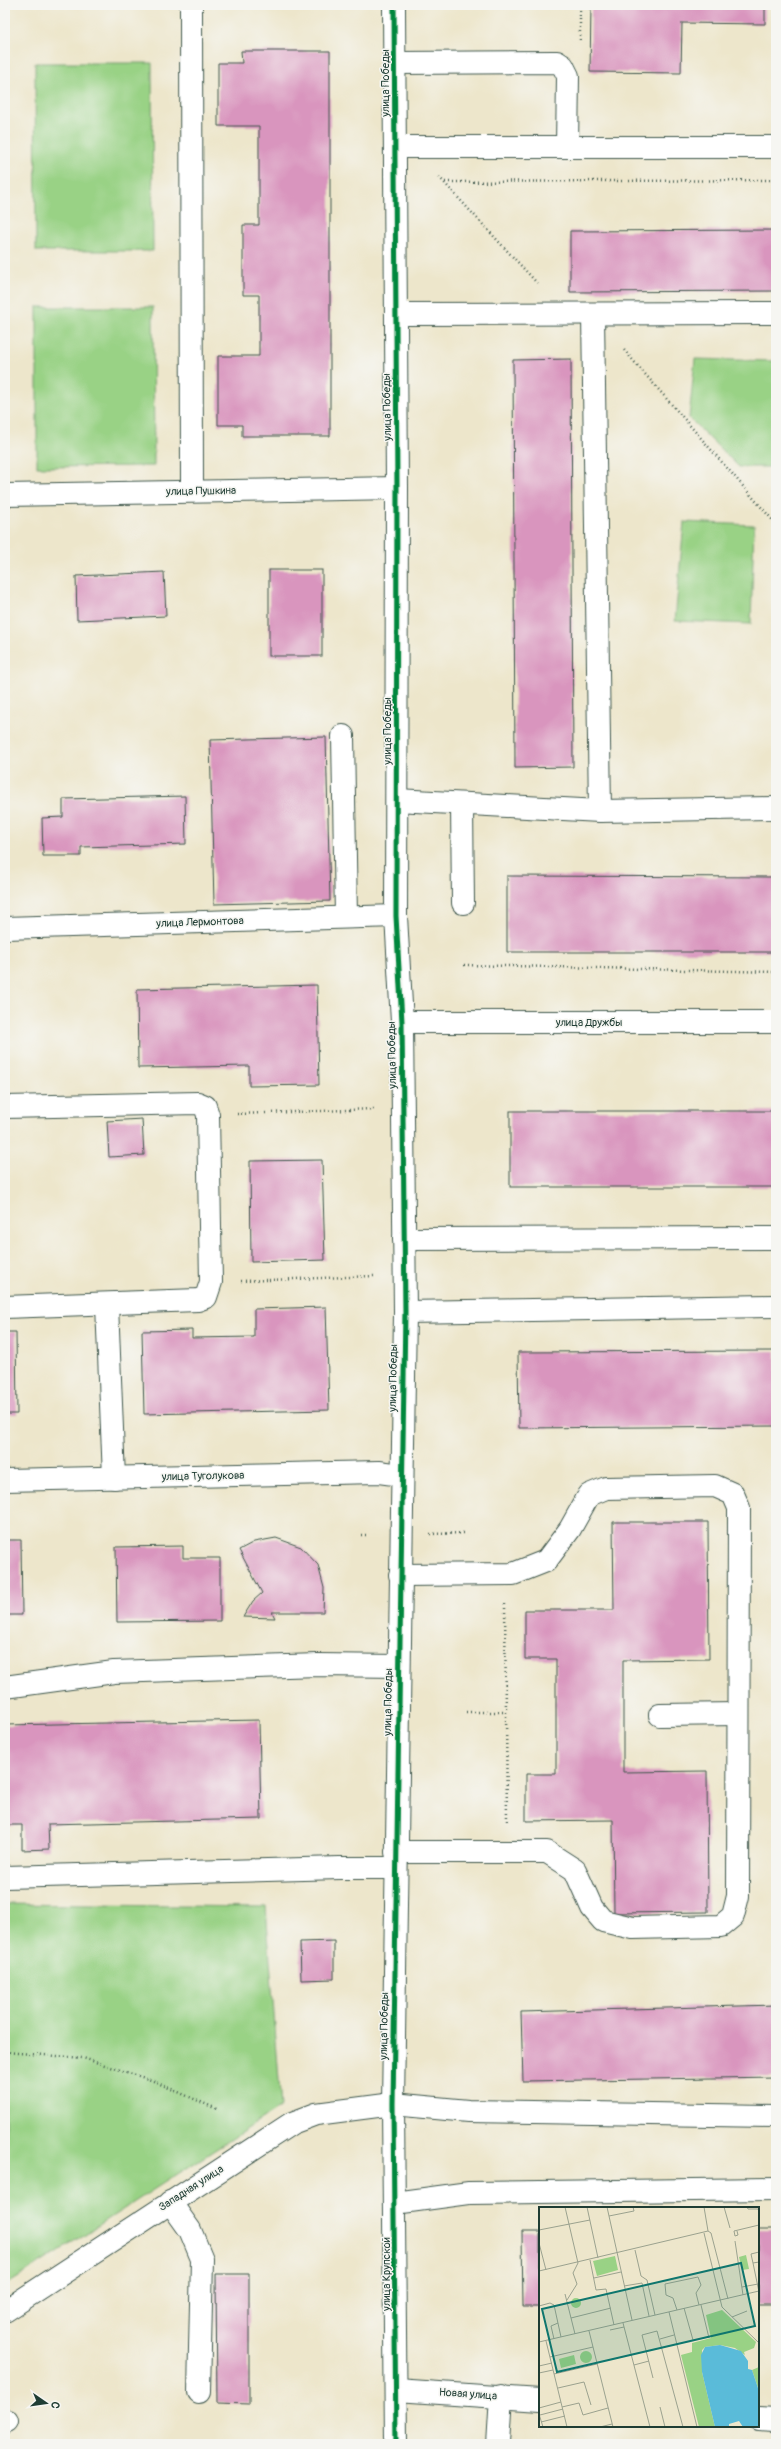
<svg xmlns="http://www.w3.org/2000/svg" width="781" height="2449" font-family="Pangolin,sans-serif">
	<rect width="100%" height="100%" fill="#f6f6f2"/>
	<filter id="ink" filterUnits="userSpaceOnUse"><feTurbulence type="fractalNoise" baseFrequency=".025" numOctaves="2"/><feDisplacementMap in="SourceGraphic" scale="8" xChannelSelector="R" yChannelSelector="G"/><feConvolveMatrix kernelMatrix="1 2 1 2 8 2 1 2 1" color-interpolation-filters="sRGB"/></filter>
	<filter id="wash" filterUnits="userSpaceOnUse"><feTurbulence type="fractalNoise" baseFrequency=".012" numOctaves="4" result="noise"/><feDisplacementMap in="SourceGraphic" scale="16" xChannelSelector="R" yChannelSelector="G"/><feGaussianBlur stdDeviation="0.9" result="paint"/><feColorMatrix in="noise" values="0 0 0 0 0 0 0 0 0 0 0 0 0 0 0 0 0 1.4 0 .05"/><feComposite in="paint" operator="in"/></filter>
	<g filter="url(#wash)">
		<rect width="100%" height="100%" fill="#ede6cb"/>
		<g fill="#99d285" stroke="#5c885c">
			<polygon points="35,63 152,63 153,251 36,251"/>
			<polygon points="37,307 153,307 154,466 37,467"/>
			<polygon points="695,359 776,361 776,467 739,467 689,418"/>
			<polygon points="684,522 754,525 751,624 675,621"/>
			<polygon points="5,1904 266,1907 281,2107 5,2286"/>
		</g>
		<g id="blocks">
			<g fill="#d995be">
				<polygon points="591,5 765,5 765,24 682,23 681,73 590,72"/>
				<polygon points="241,51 330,51 330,436 242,436 242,425 218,425 218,356 259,356 259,295 243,295 243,225 259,225 259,126 218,126 218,63 242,63"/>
				<polygon points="776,230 776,291 570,292 570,231"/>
				<polygon points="571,359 573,767 515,768 513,360"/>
				<rect x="269" y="570" width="53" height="86"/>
				<polygon points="164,572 166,616 77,620 76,576"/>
				<polygon points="326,737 330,901 214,904 210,740"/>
				<polygon points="185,796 186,844 81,847 81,856 43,856 42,818 63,817 63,799"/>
				<polygon points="507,876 776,877 776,952 507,952"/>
				<polygon points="317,985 319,1085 249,1086 249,1066 138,1068 137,989"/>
				<polygon points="5,1024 8,1068 5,1068"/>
				<rect x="510" y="1111" width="266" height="76"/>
				<polygon points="142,1119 144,1155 109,1157 107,1121"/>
				<polygon points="322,1160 325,1260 251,1262 250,1161"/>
				<polygon points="326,1307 329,1410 144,1414 142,1331 192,1330 192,1338 254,1337 254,1309"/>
				<polygon points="5,1332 16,1332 17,1414 5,1414"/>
				<polygon points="776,1351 776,1426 519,1428 518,1352"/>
				<polygon points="613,1522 708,1522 709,1659 623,1660 623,1772 707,1771 708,1912 614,1913 613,1820 526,1821 526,1774 556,1774 556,1659 525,1659 525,1610 614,1610"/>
				<polygon points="276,1538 301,1547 318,1565 324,1588 323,1612 272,1612 275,1618 243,1617 253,1601 262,1593 239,1550 254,1542"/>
				<polygon points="5,1540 21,1540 22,1615 5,1615"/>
				<polygon points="183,1546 183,1558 220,1558 220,1621 117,1622 116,1547"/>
				<polygon points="259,1720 261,1819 48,1824 49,1849 22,1850 22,1825 5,1825 5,1725"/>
				<polygon points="334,1941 334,1979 301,1980 300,1942"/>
				<polygon points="776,2005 776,2077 523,2081 521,2012"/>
				<rect x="758" y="2229" width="18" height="76"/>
				<polygon points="522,2232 540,2232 540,2307 523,2307"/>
				<polygon points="216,2274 249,2274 249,2404 217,2403"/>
			</g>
		</g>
	</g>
	<g filter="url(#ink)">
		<use href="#blocks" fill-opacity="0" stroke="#3e564b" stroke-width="1"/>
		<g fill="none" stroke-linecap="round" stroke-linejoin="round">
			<defs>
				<g id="minor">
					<polyline points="191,5 192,491"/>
					<polyline points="394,5 397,488 396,916 402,1022 405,1312 393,2104 396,2444"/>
					<polyline points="395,63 557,62 563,66 568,76 567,147"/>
					<polyline points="395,147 776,147"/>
					<polyline points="396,314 776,313"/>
					<polyline points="593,314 600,811"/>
					<polyline points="5,495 397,488"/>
					<polyline points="343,736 346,917"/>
					<polyline points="397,800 600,811 776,808"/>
					<polyline points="462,805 463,903"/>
					<polyline points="5,928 396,916"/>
					<polyline points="402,1022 776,1022"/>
					<polyline points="5,1107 198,1103 205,1106 208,1115 211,1282 206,1297 198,1300 5,1307"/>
					<polyline points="404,1239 776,1238"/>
					<polyline points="107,1305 114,1478"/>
					<polyline points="405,1312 776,1306"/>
					<polyline points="5,1480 379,1472 401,1475"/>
					<polyline points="5,1687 114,1672 318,1665 399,1666"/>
					<polyline points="660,1715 738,1714"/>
					<polyline points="396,1852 547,1852 575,1870 592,1908 603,1921 633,1928 721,1926 733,1916 738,1896 739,1508 733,1494 715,1486 606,1488 589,1495 570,1529 546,1561 513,1574 400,1575"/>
					<polyline points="5,1877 340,1868 396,1868"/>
					<polyline points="170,2202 190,2230 202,2259 199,2392"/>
					<polyline points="395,2203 469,2193 776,2189"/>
					<polyline points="5,2311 292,2123 316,2114 393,2104 468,2111 776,2116"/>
					<polyline points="397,2390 540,2400"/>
					<polyline points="758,2419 776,2420"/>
					<polyline points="5,2422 7,2421"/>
					<polyline points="498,2444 501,2396"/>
				</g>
			</defs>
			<use href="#minor" stroke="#3e564b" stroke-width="24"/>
			<g stroke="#3e564b" stroke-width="2.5" stroke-dasharray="1 3" stroke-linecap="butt">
				<polyline points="580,40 580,5"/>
				<polyline points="439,177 537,283"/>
				<polyline points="445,182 776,180"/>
				<polyline points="624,350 776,524"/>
				<polyline points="464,965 776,972"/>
				<polyline points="237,1114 374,1109"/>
				<polyline points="241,1281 374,1276"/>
				<polyline points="430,1534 466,1533"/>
				<polyline points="361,1535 368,1535"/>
				<polyline points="505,1604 507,1821"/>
				<polyline points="466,1712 506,1712"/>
				<polyline points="5,2052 83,2058 151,2080 219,2110"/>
			</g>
			<use href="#minor" stroke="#fff" stroke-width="22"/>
			<defs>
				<polyline id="cycleway" points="394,5 397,488 396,916 402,1022 405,1312 393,2104 396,2444"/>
			</defs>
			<use href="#cycleway" stroke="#f6f6f2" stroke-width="8"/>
			<use href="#cycleway" stroke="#00873e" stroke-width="5"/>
		</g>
	</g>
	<g text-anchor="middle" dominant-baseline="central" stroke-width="3" stroke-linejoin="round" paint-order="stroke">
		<g font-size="11" fill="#1f3d34" stroke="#f6f6f2">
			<text transform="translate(385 83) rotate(-90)">улица Победы</text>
			<text transform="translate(387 407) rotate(-91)">улица Победы</text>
			<text transform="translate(201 491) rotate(-1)">улица Пушкина</text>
			<text transform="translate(387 731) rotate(-90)">улица Победы</text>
			<text transform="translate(200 922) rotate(-2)">улица Лермонтова</text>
			<text x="589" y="1022">улица Дружбы</text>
			<text transform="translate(392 1055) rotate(-91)">улица Победы</text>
			<text transform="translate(393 1378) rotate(-89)">улица Победы</text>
			<text transform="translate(203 1476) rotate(-1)">улица Туголукова</text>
			<text transform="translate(388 1702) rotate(-89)">улица Победы</text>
			<text transform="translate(384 2026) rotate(-89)">улица Победы</text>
			<text transform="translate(191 2188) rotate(-33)">Западная улица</text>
			<text transform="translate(386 2274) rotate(-90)">улица Крупской</text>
			<text transform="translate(468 2394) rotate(4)">Новая улица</text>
		</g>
	</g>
	<g transform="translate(539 2207)">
		<rect width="220" height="220" fill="#ede6cb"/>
		<path d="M207,48L210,62L203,63L200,50ZM76,49L79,63L58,69L54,54ZM32 96a5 5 0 1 1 10 0a5 5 0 1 1-10 0ZM183,103L217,135L215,141L205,145L206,148L196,141L181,138L166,140L163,143V165L176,220H160L142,148L153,145V136L172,131L167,108ZM41 150a6 6 0 1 1 12 0a6 6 0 1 1-12 0ZM35,148L37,157L22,161L20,152ZM220,160V184L213,163Z" fill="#99d285"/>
		<path d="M181,138L202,144L209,154V162L213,163L220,184V220H204L200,214L190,217V220H176L163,165L162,148L166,140Z" fill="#5abbd9"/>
		<path fill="none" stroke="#9ba28f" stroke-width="1" d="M26,0L39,56L34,66L38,77L28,93M48,0L59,51M68,0L93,113M165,0L169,24M185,0L191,21M208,0L209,2H219L220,5M70,9L95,4L94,0M0,23L51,13M169,24L172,26L189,92M198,24L199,28L196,29L195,24L220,18M165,26L183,100L220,136M196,34L204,88M0,36L7,63M96,43L102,69L108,73L116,108M51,53L57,83L67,82L75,118M214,56L212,47L220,45M0,64L169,24M55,71L82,65M85,79L103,76L110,109M203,80L219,77M220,85L214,56L220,55M26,87L36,127M162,98L170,131M0,99L11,96L15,98L22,130M145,101L154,133M138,103L134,91L127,88L126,77L159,70L162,78L157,86L160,98M130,105L158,220M193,110L208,104M32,111L72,101M84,116L111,220M71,123L85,120M50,124L74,220M15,132L12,119L19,116M121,132L135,128M7,134L28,220M0,135L220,84M11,150L54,140M95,158L110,154M0,159L13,156M0,166L14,163M15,167L58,157M114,171L103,128L118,124L144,220M19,181L45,175L52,198M23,200L40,196L44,208L69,201M121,200L126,220M0,201L22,195M0,207L4,220M1,208L24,202M2,215L26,209M61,220L73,217"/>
		<path fill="#0f766e" fill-opacity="0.15" stroke="#0f766e" stroke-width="2" d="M202,56L216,119L18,165L3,102Z"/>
		<rect width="220" height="220" fill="none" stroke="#1f3d34" stroke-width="2"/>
	</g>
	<rect width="781" height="2449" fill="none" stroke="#f6f6f2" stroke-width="20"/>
	<g transform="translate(46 2403) rotate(103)" stroke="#f6f6f2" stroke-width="3" paint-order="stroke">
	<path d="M0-3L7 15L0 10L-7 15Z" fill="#1f3d34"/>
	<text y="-6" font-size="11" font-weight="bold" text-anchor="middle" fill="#1f3d34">С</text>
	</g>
</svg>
